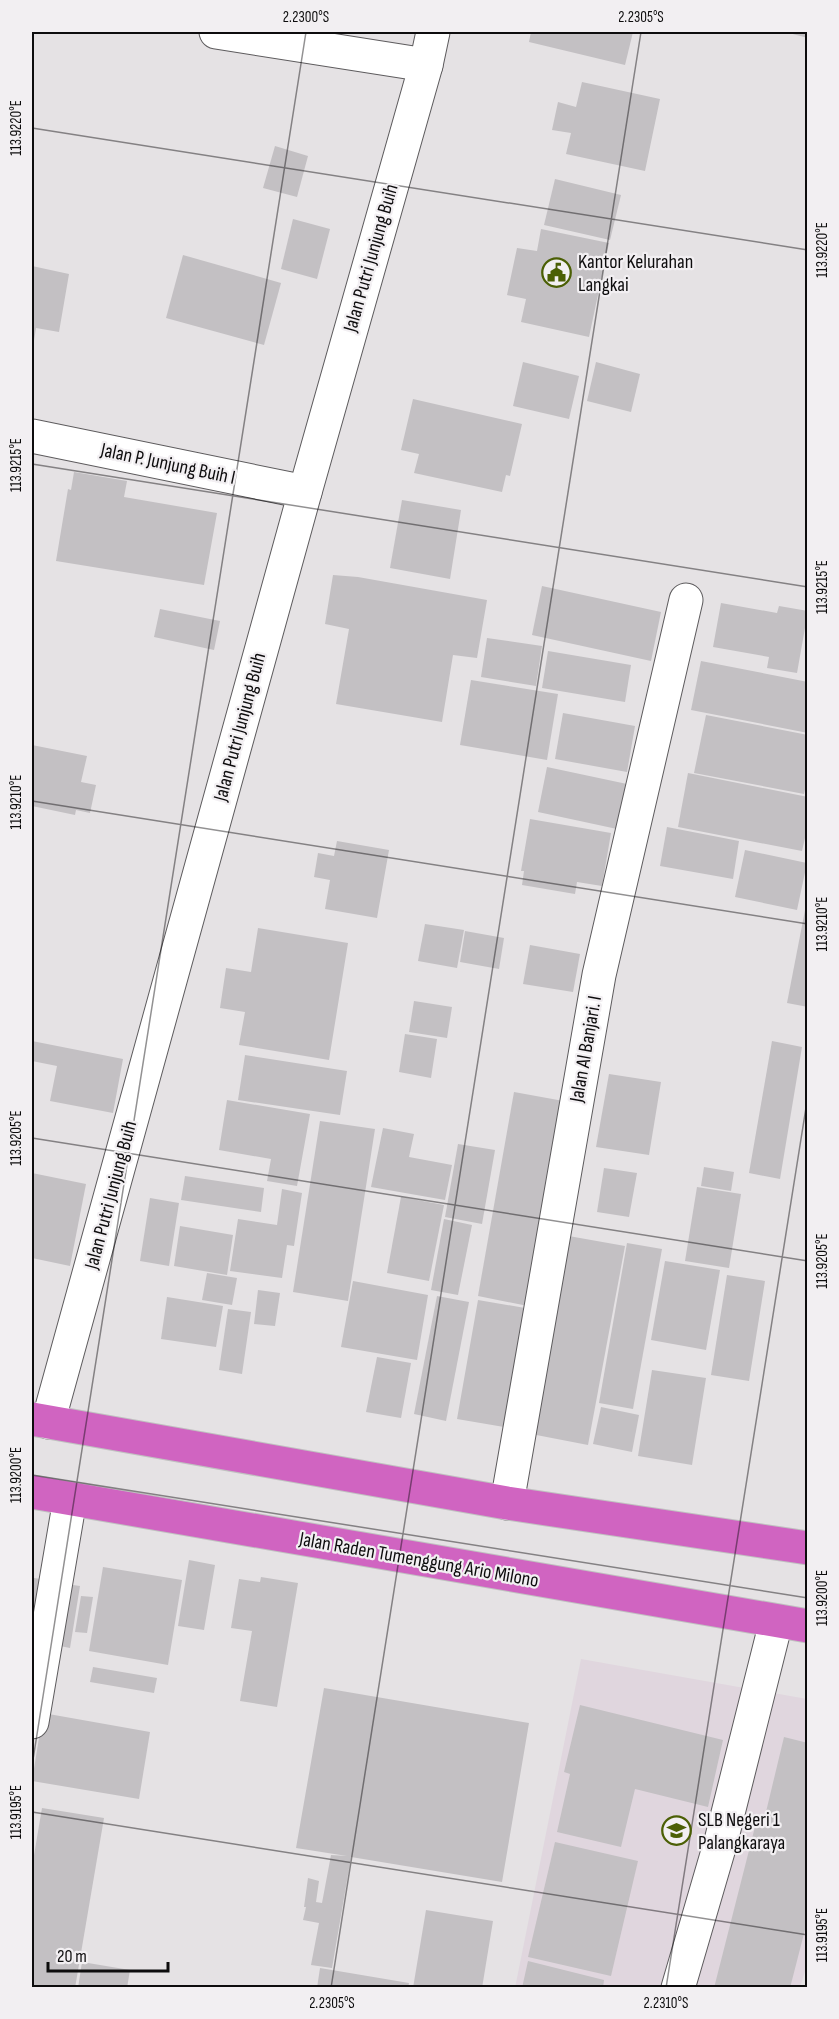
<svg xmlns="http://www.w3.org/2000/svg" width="839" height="2019" font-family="'Sofia Sans Condensed',sans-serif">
	<rect width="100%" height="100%" fill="#e5e2e4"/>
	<polygon fill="#e0d6de" points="581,1659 807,1699 808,1962 800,1987 515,1988"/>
	<g fill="#c3c0c3">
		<polygon points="531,32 633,32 625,65 529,42"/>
		<polygon points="785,32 808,32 808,38"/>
		<polygon points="582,82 660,99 645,171 566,154 571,133 552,130 558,102 576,107"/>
		<polygon points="275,146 308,156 297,197 263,188"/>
		<polygon points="555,179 621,195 610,240 544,225"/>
		<polygon points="293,219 330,229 317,279 281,269"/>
		<polygon points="541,229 609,243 589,337 521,322 526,299 507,295 517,248 537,251"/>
		<polygon points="183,255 281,283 264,345 166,318"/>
		<polygon points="32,266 69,274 59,332 36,328 33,347"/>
		<polygon points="523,362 579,376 569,419 513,406"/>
		<polygon points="596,362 640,374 631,412 587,401"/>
		<polygon points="413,399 522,424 510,476 506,475 502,492 414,473 419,454 401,450"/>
		<polygon points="74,472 127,481 124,497 217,513 204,585 56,561 68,489 71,490"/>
		<polygon points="402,500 461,510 450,579 390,568"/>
		<polygon points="333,575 358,577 487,600 477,658 453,655 442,722 336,704 349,629 325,624"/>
		<polygon points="542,586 661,612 651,661 532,635"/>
		<polygon points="721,603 777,613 779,606 808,611 797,673 767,668 769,657 713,647"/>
		<polygon points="160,609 220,621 214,650 154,637"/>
		<polygon points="487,638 542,646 536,686 481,677"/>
		<polygon points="548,651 631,665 625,702 542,688"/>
		<polygon points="701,661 808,682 808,733 691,710"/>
		<polygon points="471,680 558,694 547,760 460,745"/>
		<polygon points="563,713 635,726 627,772 555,759"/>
		<polygon points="706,715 808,735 808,777 804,794 694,773"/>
		<polygon points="32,745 87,756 81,782 96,785 90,813 76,810 75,815 32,806"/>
		<polygon points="547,767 627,784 617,829 538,812"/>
		<polygon points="688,773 808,797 808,825 802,851 678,827"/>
		<polygon points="530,819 611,833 602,886 577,882 575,894 522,885 524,871 521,871"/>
		<polygon points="667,827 739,841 733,879 660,866"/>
		<polygon points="337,841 389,850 377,918 325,909 330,880 314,877 318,853 334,856"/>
		<polygon points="745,850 807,863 797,910 735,897"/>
		<polygon points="806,905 808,905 808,1007 787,1003"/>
		<polygon points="425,924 464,930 457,968 418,961"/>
		<polygon points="258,928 348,943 329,1060 239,1045 245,1012 220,1008 226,968 251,972"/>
		<polygon points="465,931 504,938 499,969 460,962"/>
		<polygon points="530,945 580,954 573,992 523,984"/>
		<polygon points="414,1001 452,1007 447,1038 409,1032"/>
		<polygon points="405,1034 437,1039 431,1078 399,1072"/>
		<polygon points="32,1041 123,1059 113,1113 50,1101 57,1066 32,1061"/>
		<polygon points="772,1041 802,1047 780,1179 749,1173"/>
		<polygon points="245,1055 347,1071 340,1115 238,1100"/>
		<polygon points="609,1074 661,1082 649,1155 596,1147"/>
		<polygon points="514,1092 569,1102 533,1307 478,1296"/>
		<polygon points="227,1100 310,1114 297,1186 267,1181 271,1159 219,1150"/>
		<polygon points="320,1121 375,1129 348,1301 293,1292"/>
		<polygon points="383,1128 414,1134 409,1157 452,1165 445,1200 371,1187"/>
		<polygon points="458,1144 495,1150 482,1224 445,1217"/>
		<polygon points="704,1167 734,1172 731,1191 701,1186"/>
		<polygon points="604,1168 637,1173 629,1217 597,1212"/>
		<polygon points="32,1173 86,1184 70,1266 32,1258"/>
		<polygon points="185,1176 264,1188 261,1212 181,1200"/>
		<polygon points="697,1187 741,1194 729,1268 685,1261"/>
		<polygon points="282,1189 302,1193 294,1246 287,1245 282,1278 230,1271 238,1219 277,1225"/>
		<polygon points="401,1197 444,1205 429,1281 387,1273"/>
		<polygon points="150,1198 179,1203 169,1266 140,1261"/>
		<polygon points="444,1219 472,1225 458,1295 431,1290"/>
		<polygon points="180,1226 233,1235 227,1275 174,1266"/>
		<polygon points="563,1235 625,1246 588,1445 526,1433"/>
		<polygon points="627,1243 662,1249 633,1409 599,1403"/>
		<polygon points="665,1261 720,1270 706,1350 651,1340"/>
		<polygon points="207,1273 237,1278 232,1305 202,1300"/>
		<polygon points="727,1275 765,1281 749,1381 711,1375"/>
		<polygon points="353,1281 428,1295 417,1360 341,1347"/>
		<polygon points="258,1290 280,1293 275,1326 254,1324"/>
		<polygon points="437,1296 469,1302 446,1421 414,1414"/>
		<polygon points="167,1297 223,1306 216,1347 161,1339"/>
		<polygon points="478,1300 525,1308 521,1324 532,1325 517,1409 507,1407 504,1427 457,1419"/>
		<polygon points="228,1309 251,1312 242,1374 219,1370"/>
		<polygon points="377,1357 411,1363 401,1418 366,1412"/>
		<polygon points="652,1370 706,1378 692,1465 638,1456"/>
		<polygon points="601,1407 639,1415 632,1452 593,1444"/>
		<polygon points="189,1560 215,1565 204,1630 178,1626"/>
		<polygon points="103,1567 182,1580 168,1665 89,1651"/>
		<polygon points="261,1577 298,1583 277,1707 240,1701 252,1631 231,1628 239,1579 260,1582"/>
		<polygon points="34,1578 48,1580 32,1642 32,1591"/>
		<polygon points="66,1584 80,1586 70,1648 55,1645"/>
		<polygon points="81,1596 93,1597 87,1633 75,1632"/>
		<polygon points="93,1667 157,1678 154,1693 90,1682"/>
		<polygon points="324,1688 529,1723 502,1882 351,1857 332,1968 311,1965 319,1923 303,1920 306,1907 304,1907 308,1878 319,1881 316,1902 322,1903 331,1855 347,1856 296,1848"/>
		<polygon points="580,1705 723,1740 708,1807 635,1789 621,1847 557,1832 570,1774 564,1772"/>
		<polygon points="43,1713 150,1732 139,1799 32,1781"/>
		<polygon points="784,1737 808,1743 808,1918 790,1988 714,1988 758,1815 765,1816"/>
		<polygon points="42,1808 104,1818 75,1988 32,1988 32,1867"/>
		<polygon points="555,1842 638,1861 611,1976 528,1957"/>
		<polygon points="426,1910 493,1921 482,1988 413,1988"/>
		<polygon points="528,1961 604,1980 603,1988 522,1988"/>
		<polygon points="82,1962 130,1970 127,1988 78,1988"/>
		<polygon points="320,1968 409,1983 408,1988 317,1988"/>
	</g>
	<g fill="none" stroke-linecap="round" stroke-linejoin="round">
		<defs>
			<g id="minor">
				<polyline points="216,32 426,65"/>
				<polyline points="32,436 305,492"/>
				<polyline points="48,1422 305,492 426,65 433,32"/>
				<polyline points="507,1503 599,975 686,600"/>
				<polyline points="32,1722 70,1499"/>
				<polyline points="678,1988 721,1841 776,1622"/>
			</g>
			<g id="highway">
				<polyline points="32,1419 507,1503 808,1548"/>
				<polyline points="32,1492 808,1626"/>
			</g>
		</defs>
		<use href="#minor" stroke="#5d5b5d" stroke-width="35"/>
		<use href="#highway" stroke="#c0c0c0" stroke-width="35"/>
		<use href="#minor" stroke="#fff" stroke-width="33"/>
		<use href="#highway" stroke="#d064c1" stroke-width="33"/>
	</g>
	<path fill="none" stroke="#0d0c0d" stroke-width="1.5" stroke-opacity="0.45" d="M32,128L808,250M32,464L808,587M32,801L808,924M32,1138L808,1261M32,1475L808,1598M32,1766L306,32M32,1812L808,1935M331,1988L641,32M666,1988L808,1095"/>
	<defs>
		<symbol id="civic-ring" viewBox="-11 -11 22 22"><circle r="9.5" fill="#f2eff2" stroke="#4b5f05" stroke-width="1.5"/><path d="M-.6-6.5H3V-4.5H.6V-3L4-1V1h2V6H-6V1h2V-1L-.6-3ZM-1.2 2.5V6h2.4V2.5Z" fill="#4b5f05"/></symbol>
		<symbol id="school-ring" viewBox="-11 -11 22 22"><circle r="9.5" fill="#f2eff2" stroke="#4b5f05" stroke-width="1.5"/><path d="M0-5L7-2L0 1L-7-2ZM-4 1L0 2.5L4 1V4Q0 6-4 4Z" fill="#4b5f05"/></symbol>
	</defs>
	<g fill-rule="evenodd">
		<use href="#civic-ring" x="540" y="256" width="33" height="33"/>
		<use href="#school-ring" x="660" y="1814" width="33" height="33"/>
	</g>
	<g text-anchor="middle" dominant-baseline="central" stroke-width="4.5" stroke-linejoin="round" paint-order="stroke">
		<g font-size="20" fill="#0d0c0d" stroke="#f2eff2">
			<text transform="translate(371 258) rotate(-74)">Jalan Putri Junjung Buih</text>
			<text transform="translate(168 464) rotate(12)">Jalan P. Junjung Buih I</text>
			<text transform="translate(240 727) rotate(-75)">Jalan Putri Junjung Buih</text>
			<text transform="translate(586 1049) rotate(-80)">Jalan Al Banjari. I</text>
			<text transform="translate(111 1195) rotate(-75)">Jalan Putri Junjung Buih</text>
			<text transform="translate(419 1560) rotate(10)">Jalan Raden Tumenggung Ario Milono</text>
		</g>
		<g font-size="20" fill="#0d0c0d" stroke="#f2eff2" text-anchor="start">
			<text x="578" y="262">Kantor Kelurahan<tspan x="578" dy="23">Langkai</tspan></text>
			<text x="698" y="1820">SLB Negeri 1<tspan x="698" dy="23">Palangkaraya</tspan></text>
		</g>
	</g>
	<rect width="839" height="2019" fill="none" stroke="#f2eff2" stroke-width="66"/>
	<path d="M48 1962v9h120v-9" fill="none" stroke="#0d0c0d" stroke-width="3"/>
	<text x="57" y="1962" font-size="18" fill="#0d0c0d" stroke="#f2eff2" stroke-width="4.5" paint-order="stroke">20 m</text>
	<rect x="33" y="33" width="773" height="1953" fill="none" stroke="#0d0c0d" stroke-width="2"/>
	<g font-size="15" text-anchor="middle" fill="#0d0c0d">
		<text x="306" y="22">2.2300°S</text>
		<text x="641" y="22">2.2305°S</text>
		<text transform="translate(16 128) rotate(-90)" y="5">113.9220°E</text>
		<text transform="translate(822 250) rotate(-90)" y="5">113.9220°E</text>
		<text transform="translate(16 465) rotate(-90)" y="5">113.9215°E</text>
		<text transform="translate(822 587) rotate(-90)" y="5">113.9215°E</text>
		<text transform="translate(16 802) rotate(-90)" y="5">113.9210°E</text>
		<text transform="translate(822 924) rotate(-90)" y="5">113.9210°E</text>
		<text transform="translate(16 1138) rotate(-90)" y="5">113.9205°E</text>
		<text transform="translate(822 1261) rotate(-90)" y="5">113.9205°E</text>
		<text transform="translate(16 1475) rotate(-90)" y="5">113.9200°E</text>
		<text transform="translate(822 1598) rotate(-90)" y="5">113.9200°E</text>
		<text transform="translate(16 1812) rotate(-90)" y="5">113.9195°E</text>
		<text transform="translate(822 1935) rotate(-90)" y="5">113.9195°E</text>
		<text x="332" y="2008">2.2305°S</text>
		<text x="666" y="2008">2.2310°S</text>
	</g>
</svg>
